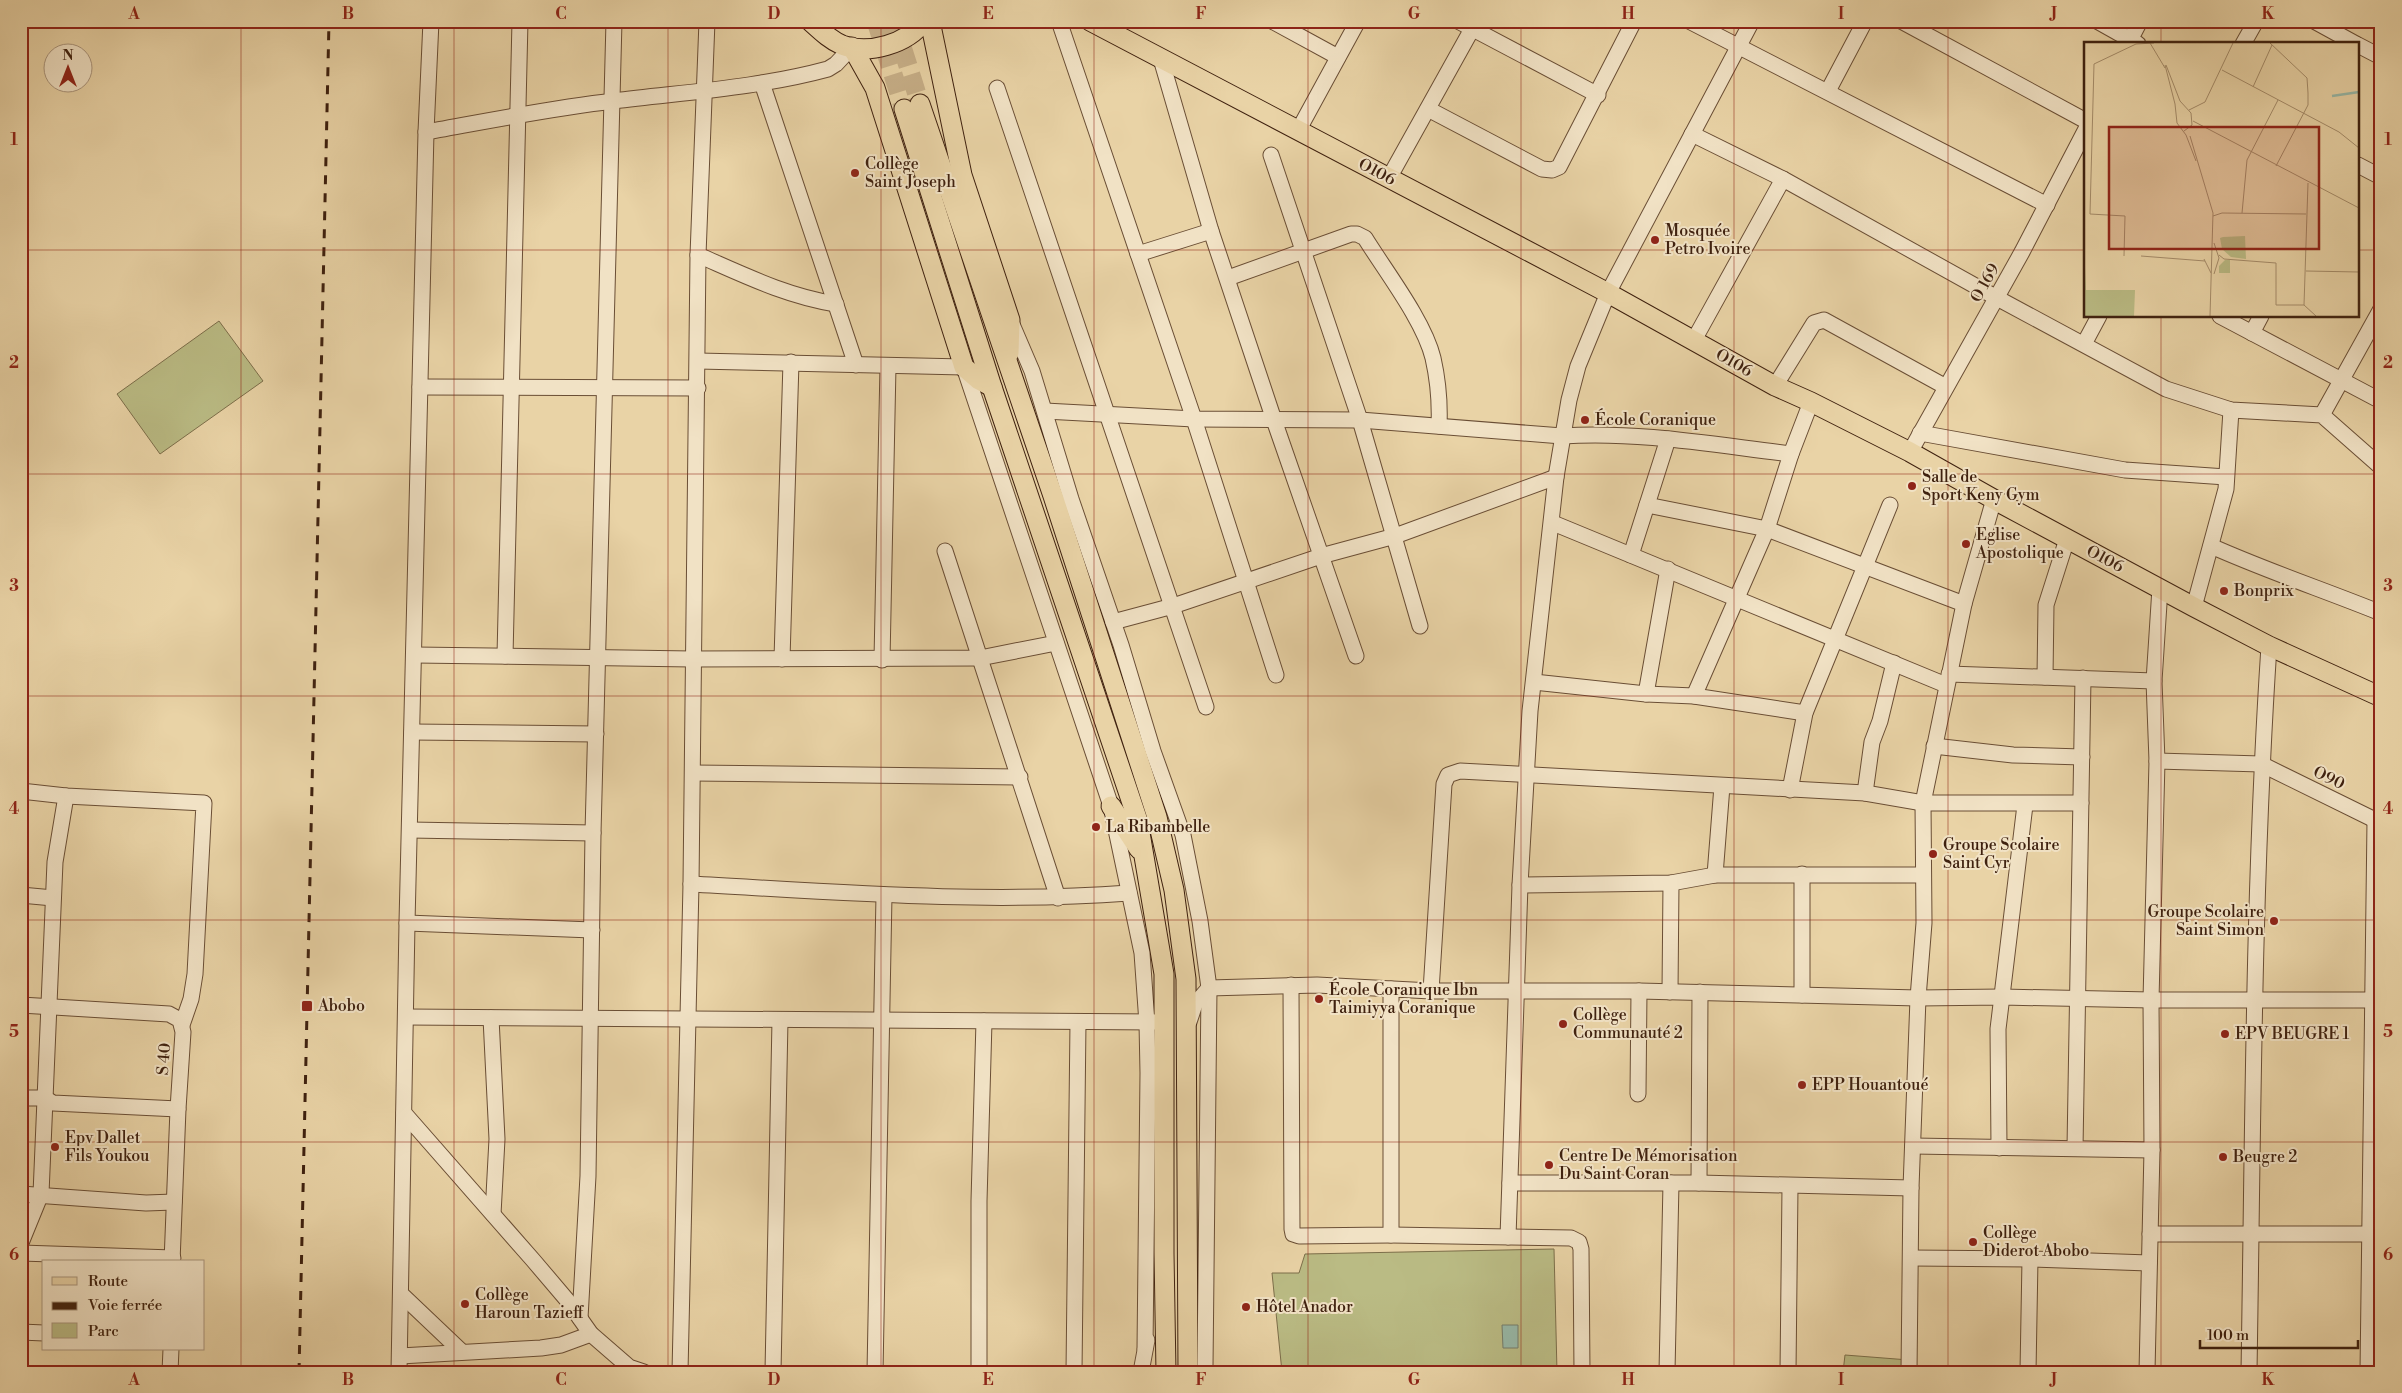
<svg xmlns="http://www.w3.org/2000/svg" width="2402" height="1393" font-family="'Libre Bodoni',serif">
	<rect width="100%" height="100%" fill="#e9d3a6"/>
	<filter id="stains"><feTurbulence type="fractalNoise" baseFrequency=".004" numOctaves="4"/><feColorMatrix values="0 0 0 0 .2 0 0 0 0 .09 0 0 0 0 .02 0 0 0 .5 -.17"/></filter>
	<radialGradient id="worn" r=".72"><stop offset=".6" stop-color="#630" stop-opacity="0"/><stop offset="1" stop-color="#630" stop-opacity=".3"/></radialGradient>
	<g fill="#babb84" stroke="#7c6e4a">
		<polygon points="219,321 263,381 160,454 117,394"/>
		<polygon points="1554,1249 1557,1372 1282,1372 1272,1273 1299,1273 1305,1254"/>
		<polygon points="1845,1355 1909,1360 1909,1372 1843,1372"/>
	</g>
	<polygon fill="#97b8a7" stroke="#747c6a" points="1502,1325 1518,1325 1518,1348 1503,1348"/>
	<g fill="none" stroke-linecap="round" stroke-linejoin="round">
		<g stroke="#c7af88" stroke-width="19" stroke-dasharray="19 9" stroke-linecap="butt">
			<polyline points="876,21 904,109"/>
			<polyline points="894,21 920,104"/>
		</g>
		<defs>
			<g id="minor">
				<polyline points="1059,21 1194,419 1276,675"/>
				<polyline points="1272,21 1338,57"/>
				<polyline points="1458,21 1598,95"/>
				<polyline points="1689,21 2047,205"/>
				<polyline points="1901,21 2086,121"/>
				<polyline points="2097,21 2138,44"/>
				<polyline points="2314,21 2356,44"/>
				<polyline points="2128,44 2140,21"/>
				<polyline points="2243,44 2256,21"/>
				<polyline points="2358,45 2381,57"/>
				<polyline points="1161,59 1211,231 1274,420 1356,656"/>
				<polyline points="762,83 856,365"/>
				<polyline points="997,88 1206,707"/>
				<polyline points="1828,91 1865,21"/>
				<polyline points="1428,109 1542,169 1552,170 1559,167 1634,21"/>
				<polyline points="1298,131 1358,21"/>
				<path d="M426,132C488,121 551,108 614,101C685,92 758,88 828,69L836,64L852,47"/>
				<polyline points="1692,134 1783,179 1997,298 2166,389 2231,410 2322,415 2381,467"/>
				<polyline points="1271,155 1360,420 1420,626"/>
				<polyline points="2358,165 2381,177"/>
				<polyline points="1389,178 1472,29"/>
				<polyline points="1138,254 1211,231"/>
				<path d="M698,255C744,275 786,296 836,304"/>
				<path d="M1228,278L1351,234H1357L1365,238C1386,272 1424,321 1433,358C1438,380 1440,403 1439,426"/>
				<polyline points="2220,316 2381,401"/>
				<polyline points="1011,322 1032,371 1071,499 1121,645 1153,751 1183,835 1200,921 1209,988 1205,1367"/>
				<polyline points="2252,333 2261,316"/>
				<polyline points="1694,340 1783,179"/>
				<polyline points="2084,344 2099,316"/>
				<polyline points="698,361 964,367 1111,806 1142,953 1147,1023 1148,1073 1145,1349"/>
				<polyline points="1775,386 1814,323 1824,320 1946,387"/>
				<polyline points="420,387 698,388"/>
				<path d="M1045,411L1194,419L1360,420L1562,436C1639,431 1715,445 1791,454"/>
				<polyline points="2322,415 2381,309"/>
				<polyline points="1920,433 2125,470 2226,477"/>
				<polyline points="1910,452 2022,252 2086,129"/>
				<polyline points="1647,505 1767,529 1964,604"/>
				<polyline points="1553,523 1946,685"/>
				<path d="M2211,546C2267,571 2324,590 2381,613"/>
				<polyline points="945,551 1058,898"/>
				<polyline points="1631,555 1668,439"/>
				<polyline points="2194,607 2226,489 2231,410"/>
				<polyline points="1113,622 1173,606 1321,556 1395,536 1556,477"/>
				<polyline points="415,655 692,659 980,658 1056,643"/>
				<polyline points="505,656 520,21"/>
				<polyline points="782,659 791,362"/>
				<polyline points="882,660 888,366"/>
				<polyline points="1949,674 2154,681"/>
				<polyline points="2045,677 2046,605 2067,539"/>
				<polyline points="1534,682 1646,694 1694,696 1805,713"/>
				<polyline points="1646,694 1668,569"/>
				<polyline points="1694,696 1767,529 1791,454 1811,402"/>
				<polyline points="412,732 596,734"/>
				<polyline points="1934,746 2013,755 2082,757"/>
				<polyline points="2157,761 2261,764 2381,823"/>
				<polyline points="693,773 1020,777"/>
				<polyline points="1790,790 1805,713 1890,505"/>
				<polyline points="21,791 66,796 204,803 195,974 191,999 182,1025"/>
				<polyline points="1865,793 1872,742 1880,721 1894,663"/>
				<polyline points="410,830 593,833"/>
				<polyline points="1802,874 1802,995"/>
				<polyline points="1715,875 1722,786"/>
				<path d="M691,884C837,892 983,904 1129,893"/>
				<polyline points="1520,885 1671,883 1715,875 1922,875"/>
				<polyline points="21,895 53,898"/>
				<polyline points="407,923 592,930"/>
				<polyline points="1291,985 1292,1229 1293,1234 1299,1236 1391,1235 1391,989"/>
				<polyline points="1431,991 1444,784 1448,775 1460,771 1865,793 1923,803 2081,803"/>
				<polyline points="1670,992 1671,883"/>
				<polyline points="21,1005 169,1014 180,1020 183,1032 178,1109 172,1262"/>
				<polyline points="406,1017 1157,1022"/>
				<polyline points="491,1018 497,1139 493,1214"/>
				<polyline points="1189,1022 1195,1004 1209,988 1317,985 1431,991 1639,991 1918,998 2002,997 2151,1000 2372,1000"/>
				<polyline points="1638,1094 1639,991"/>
				<polyline points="21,1098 45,1098 53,1103 178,1109"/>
				<polyline points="404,1113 533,1260 567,1300 591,1334 629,1367 644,1372"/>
				<polyline points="1913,1146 2152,1150"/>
				<polyline points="1999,1148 1998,1029 2025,805"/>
				<polyline points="2075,1148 2083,678"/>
				<polyline points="1510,1183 1699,1183 1911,1188"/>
				<polyline points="1699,1183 1700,992"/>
				<polyline points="21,1194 146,1203 174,1202"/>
				<polyline points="2150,1234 2369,1234"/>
				<polyline points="1391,1235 1571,1238 1579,1242 1581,1249 1582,1372"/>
				<polyline points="1508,1237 1520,885 1530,711 1556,477 1569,400 1578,366 1608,293 1752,21"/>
				<polyline points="21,1243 41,1194 55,862 66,796"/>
				<polyline points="21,1253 173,1258"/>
				<polyline points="1911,1258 2030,1259 2149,1263"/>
				<polyline points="402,1295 462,1352"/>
				<polyline points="580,1318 588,1176 593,833 614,21"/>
				<polyline points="21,1332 44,1333"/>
				<polyline points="400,1356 541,1348 561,1345 591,1334"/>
				<polyline points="170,1372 171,1349"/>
				<polyline points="399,1372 407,923 426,132 431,21"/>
				<polyline points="680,1372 691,884 698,255 707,21"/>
				<polyline points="773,1372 780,1020"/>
				<polyline points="875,1372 884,895"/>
				<polyline points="979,1372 979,1201 984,1021"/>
				<polyline points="1074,1372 1078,1022"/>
				<polyline points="1141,1372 1147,1340"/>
				<polyline points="1667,1372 1671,1183"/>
				<polyline points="1788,1372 1790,1187"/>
				<polyline points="1909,1372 1911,1188 1918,998 1924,923 1923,803 1964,604 1994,499"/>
				<polyline points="2028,1372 2030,1259"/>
				<polyline points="2147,1372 2152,1150 2151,1000 2157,761 2154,681 2160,588"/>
				<path d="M2249,1372C2253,1130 2253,888 2269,646"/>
				<polyline points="2368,1372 2375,821"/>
			</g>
			<g id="major">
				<path d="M810,21C820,30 830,40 842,45C869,55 907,44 924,21"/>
				<polyline points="930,21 962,175 1010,320 1009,353"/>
				<polyline points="1090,21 1608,293 1775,386 1811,402 1910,452 2004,505 2194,607 2269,646 2381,697"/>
				<polyline points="852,47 875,88 964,367 979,380 992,387"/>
				<polyline points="920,104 1053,496 1157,817 1174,890 1186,979 1188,1372"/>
				<polyline points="904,109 992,387 1138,821 1164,974 1164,1253 1166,1372"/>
				<polyline points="1111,806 1139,849"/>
			</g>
		</defs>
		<use href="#minor" stroke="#6a4e35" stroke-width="17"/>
		<use href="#major" stroke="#3f210f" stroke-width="21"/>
		<use href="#minor" stroke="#f1e2c5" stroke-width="15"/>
		<use href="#major" stroke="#e9d3a6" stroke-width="19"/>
		<polyline stroke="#3f210f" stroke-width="3" stroke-dasharray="9 9" stroke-linecap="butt" points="299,1372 329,21"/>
	</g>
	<path fill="none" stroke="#8f2418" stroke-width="1" stroke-opacity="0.55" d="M241,21V1372M454,21V1372M668,21V1372M881,21V1372M1094,21V1372M1308,21V1372M1521,21V1372M1734,21V1372M1948,21V1372M2161,21V44M21,250H2086M2358,250H2381M2161,316V1372M21,474H2381M21,696H2381M21,920H2381M21,1142H2381"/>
	<g fill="#8f2418" stroke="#f1e2c5" stroke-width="2">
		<circle cx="855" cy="173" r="5"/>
		<circle cx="1655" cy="240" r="5"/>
		<circle cx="1585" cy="420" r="5"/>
		<circle cx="1912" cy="486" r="5"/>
		<circle cx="1966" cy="544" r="5"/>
		<circle cx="2224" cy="591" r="5"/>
		<circle cx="1096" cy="827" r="5"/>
		<circle cx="1933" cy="854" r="5"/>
		<circle cx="2274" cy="921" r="5"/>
		<circle cx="1319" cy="999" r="5"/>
		<rect x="301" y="1000" width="12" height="12" rx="2.5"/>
		<circle cx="1563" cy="1024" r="5"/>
		<circle cx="2225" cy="1034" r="5"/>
		<circle cx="1802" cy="1085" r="5"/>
		<circle cx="55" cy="1147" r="5"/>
		<circle cx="2223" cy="1157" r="5"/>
		<circle cx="1549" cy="1165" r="5"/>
		<circle cx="1973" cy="1242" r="5"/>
		<circle cx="465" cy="1304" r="5"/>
		<circle cx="1246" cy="1307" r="5"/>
	</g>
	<g text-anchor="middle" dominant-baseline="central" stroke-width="4" stroke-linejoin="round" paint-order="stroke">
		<g font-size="16" fill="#3f210f" stroke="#f1e2c5" text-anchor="start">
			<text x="865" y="164">Collège<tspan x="865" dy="18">Saint Joseph</tspan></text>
			<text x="1665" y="231">Mosquée<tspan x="1665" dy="18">Petro Ivoire</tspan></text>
			<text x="1595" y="420">École Coranique</text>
			<text x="1922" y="477">Salle de<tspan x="1922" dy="18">Sport Keny Gym</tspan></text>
			<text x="1976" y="535">Eglise<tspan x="1976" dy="18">Apostolique</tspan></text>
			<text x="2234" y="591">Bonprix</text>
			<text x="1106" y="827">La Ribambelle</text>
			<text x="1943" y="845">Groupe Scolaire<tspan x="1943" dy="18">Saint Cyr</tspan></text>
			<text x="2264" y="912" text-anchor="end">Groupe Scolaire<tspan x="2264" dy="18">Saint Simon</tspan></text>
			<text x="1329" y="990">École Coranique Ibn<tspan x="1329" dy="18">Taimiyya Coranique</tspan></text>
			<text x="318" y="1006">Abobo</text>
			<text x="1573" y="1015">Collège<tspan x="1573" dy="18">Communauté 2</tspan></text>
			<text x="2235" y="1034">EPV BEUGRE 1</text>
			<text x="1812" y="1085">EPP Houantoué</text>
			<text x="65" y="1138">Epv Dallet<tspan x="65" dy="18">Fils Youkou</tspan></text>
			<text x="1559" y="1156">Centre De Mémorisation<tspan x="1559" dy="18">Du Saint Coran</tspan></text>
			<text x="2233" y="1157">Beugre 2</text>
			<text x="1983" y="1233">Collège<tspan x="1983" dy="18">Diderot Abobo</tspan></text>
			<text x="475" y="1295">Collège<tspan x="475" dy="18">Haroun Tazieff</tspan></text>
			<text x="1256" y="1307">Hôtel Anador</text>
		</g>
		<g font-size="16" fill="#3f210f" stroke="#f1e2c5">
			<text transform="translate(1377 172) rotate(28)">O106</text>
			<text transform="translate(1985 283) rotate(-61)">O 169</text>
			<text transform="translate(1734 363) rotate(30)">O106</text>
			<text transform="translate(2105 559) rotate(28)">O106</text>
			<text transform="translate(2329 778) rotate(26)">O90</text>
			<text transform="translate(164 1059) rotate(-86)">S 40</text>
		</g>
	</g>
	<g transform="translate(2084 42)">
		<rect width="275" height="275" fill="#e9d3a6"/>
		<path d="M161,194L162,217L147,215L138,207L136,196L139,195ZM0,200L2,248H51L50,274H0ZM141,218H146V231H135V224Z" fill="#babb84"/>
		<path fill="none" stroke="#97b8a7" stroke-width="2.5" d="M248,54L275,50"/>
		<path fill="none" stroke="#a58c6a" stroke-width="1" d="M66,1L81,26M186,1L223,36L224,51V63L192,124M81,23L91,62L93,81L102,93L112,119M82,23L96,59L107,71L108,83L100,89M138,28L255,90L275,106M169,45L188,3M105,68L121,60L149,1M109,79L275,166M106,94L129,171L126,274M158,171L163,118L194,58M129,174L138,171L222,172M130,201L135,216L130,232M135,213L140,217L192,221V263H220M40,214L41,174L6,172L10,22L52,2L70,1M57,214L121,219M120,217L127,231M222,229L275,230M220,263L224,141M220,263L232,274"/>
		<path fill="#8f2418" fill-opacity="0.15" stroke="#8f2418" stroke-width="2.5" d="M25,85H235V207H25Z"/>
		<rect width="275" height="275" fill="none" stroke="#3f210f" stroke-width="2.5"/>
	</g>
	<rect width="2402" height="1393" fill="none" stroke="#e9d3a6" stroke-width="55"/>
	<rect x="42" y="1260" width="162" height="90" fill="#f1e2c5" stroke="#aa957c"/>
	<rect x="52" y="1277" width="25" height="8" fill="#e9d3a6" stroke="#aa957c"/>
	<text x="88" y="1286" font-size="15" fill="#3f210f">Route</text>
	<rect x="52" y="1302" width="25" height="8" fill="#3f210f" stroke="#aa957c"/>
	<text x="88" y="1310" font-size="15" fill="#3f210f">Voie ferrée</text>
	<rect x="52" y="1323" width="25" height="15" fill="#babb84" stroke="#aa957c"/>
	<text x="88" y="1336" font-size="15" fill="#3f210f">Parc</text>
	<g transform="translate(68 68)"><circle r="24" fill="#f1e2c5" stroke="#aa957c"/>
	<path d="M0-4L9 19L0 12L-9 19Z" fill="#8f2418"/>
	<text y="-8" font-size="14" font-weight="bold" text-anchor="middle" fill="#3f210f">N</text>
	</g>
	<path d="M2200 1340v8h158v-8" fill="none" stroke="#3f210f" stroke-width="2.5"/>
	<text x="2207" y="1340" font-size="15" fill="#3f210f" stroke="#f1e2c5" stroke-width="4" paint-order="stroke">100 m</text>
	<rect x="28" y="28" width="2346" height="1338" fill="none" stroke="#8f2418" stroke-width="2"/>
	<g font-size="16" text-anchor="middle" font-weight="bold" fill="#8f2418">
		<text x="134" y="19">A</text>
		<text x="348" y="19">B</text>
		<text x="561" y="19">C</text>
		<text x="774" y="19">D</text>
		<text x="988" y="19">E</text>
		<text x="1201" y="19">F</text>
		<text x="1414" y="19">G</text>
		<text x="1628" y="19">H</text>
		<text x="1841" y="19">I</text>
		<text x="2054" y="19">J</text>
		<text x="2268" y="19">K</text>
		<text x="14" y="145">1</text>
		<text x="2388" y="145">1</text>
		<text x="14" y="368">2</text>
		<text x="2388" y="368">2</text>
		<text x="14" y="591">3</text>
		<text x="2388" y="591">3</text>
		<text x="14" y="814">4</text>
		<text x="2388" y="814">4</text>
		<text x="14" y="1037">5</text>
		<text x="2388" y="1037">5</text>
		<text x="14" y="1260">6</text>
		<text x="2388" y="1260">6</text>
		<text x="134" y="1385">A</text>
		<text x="348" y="1385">B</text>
		<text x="561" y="1385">C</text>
		<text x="774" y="1385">D</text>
		<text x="988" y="1385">E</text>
		<text x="1201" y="1385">F</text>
		<text x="1414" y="1385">G</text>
		<text x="1628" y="1385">H</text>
		<text x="1841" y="1385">I</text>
		<text x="2054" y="1385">J</text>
		<text x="2268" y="1385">K</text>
	</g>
	<rect width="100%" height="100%" filter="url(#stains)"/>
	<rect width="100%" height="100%" fill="url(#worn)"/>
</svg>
